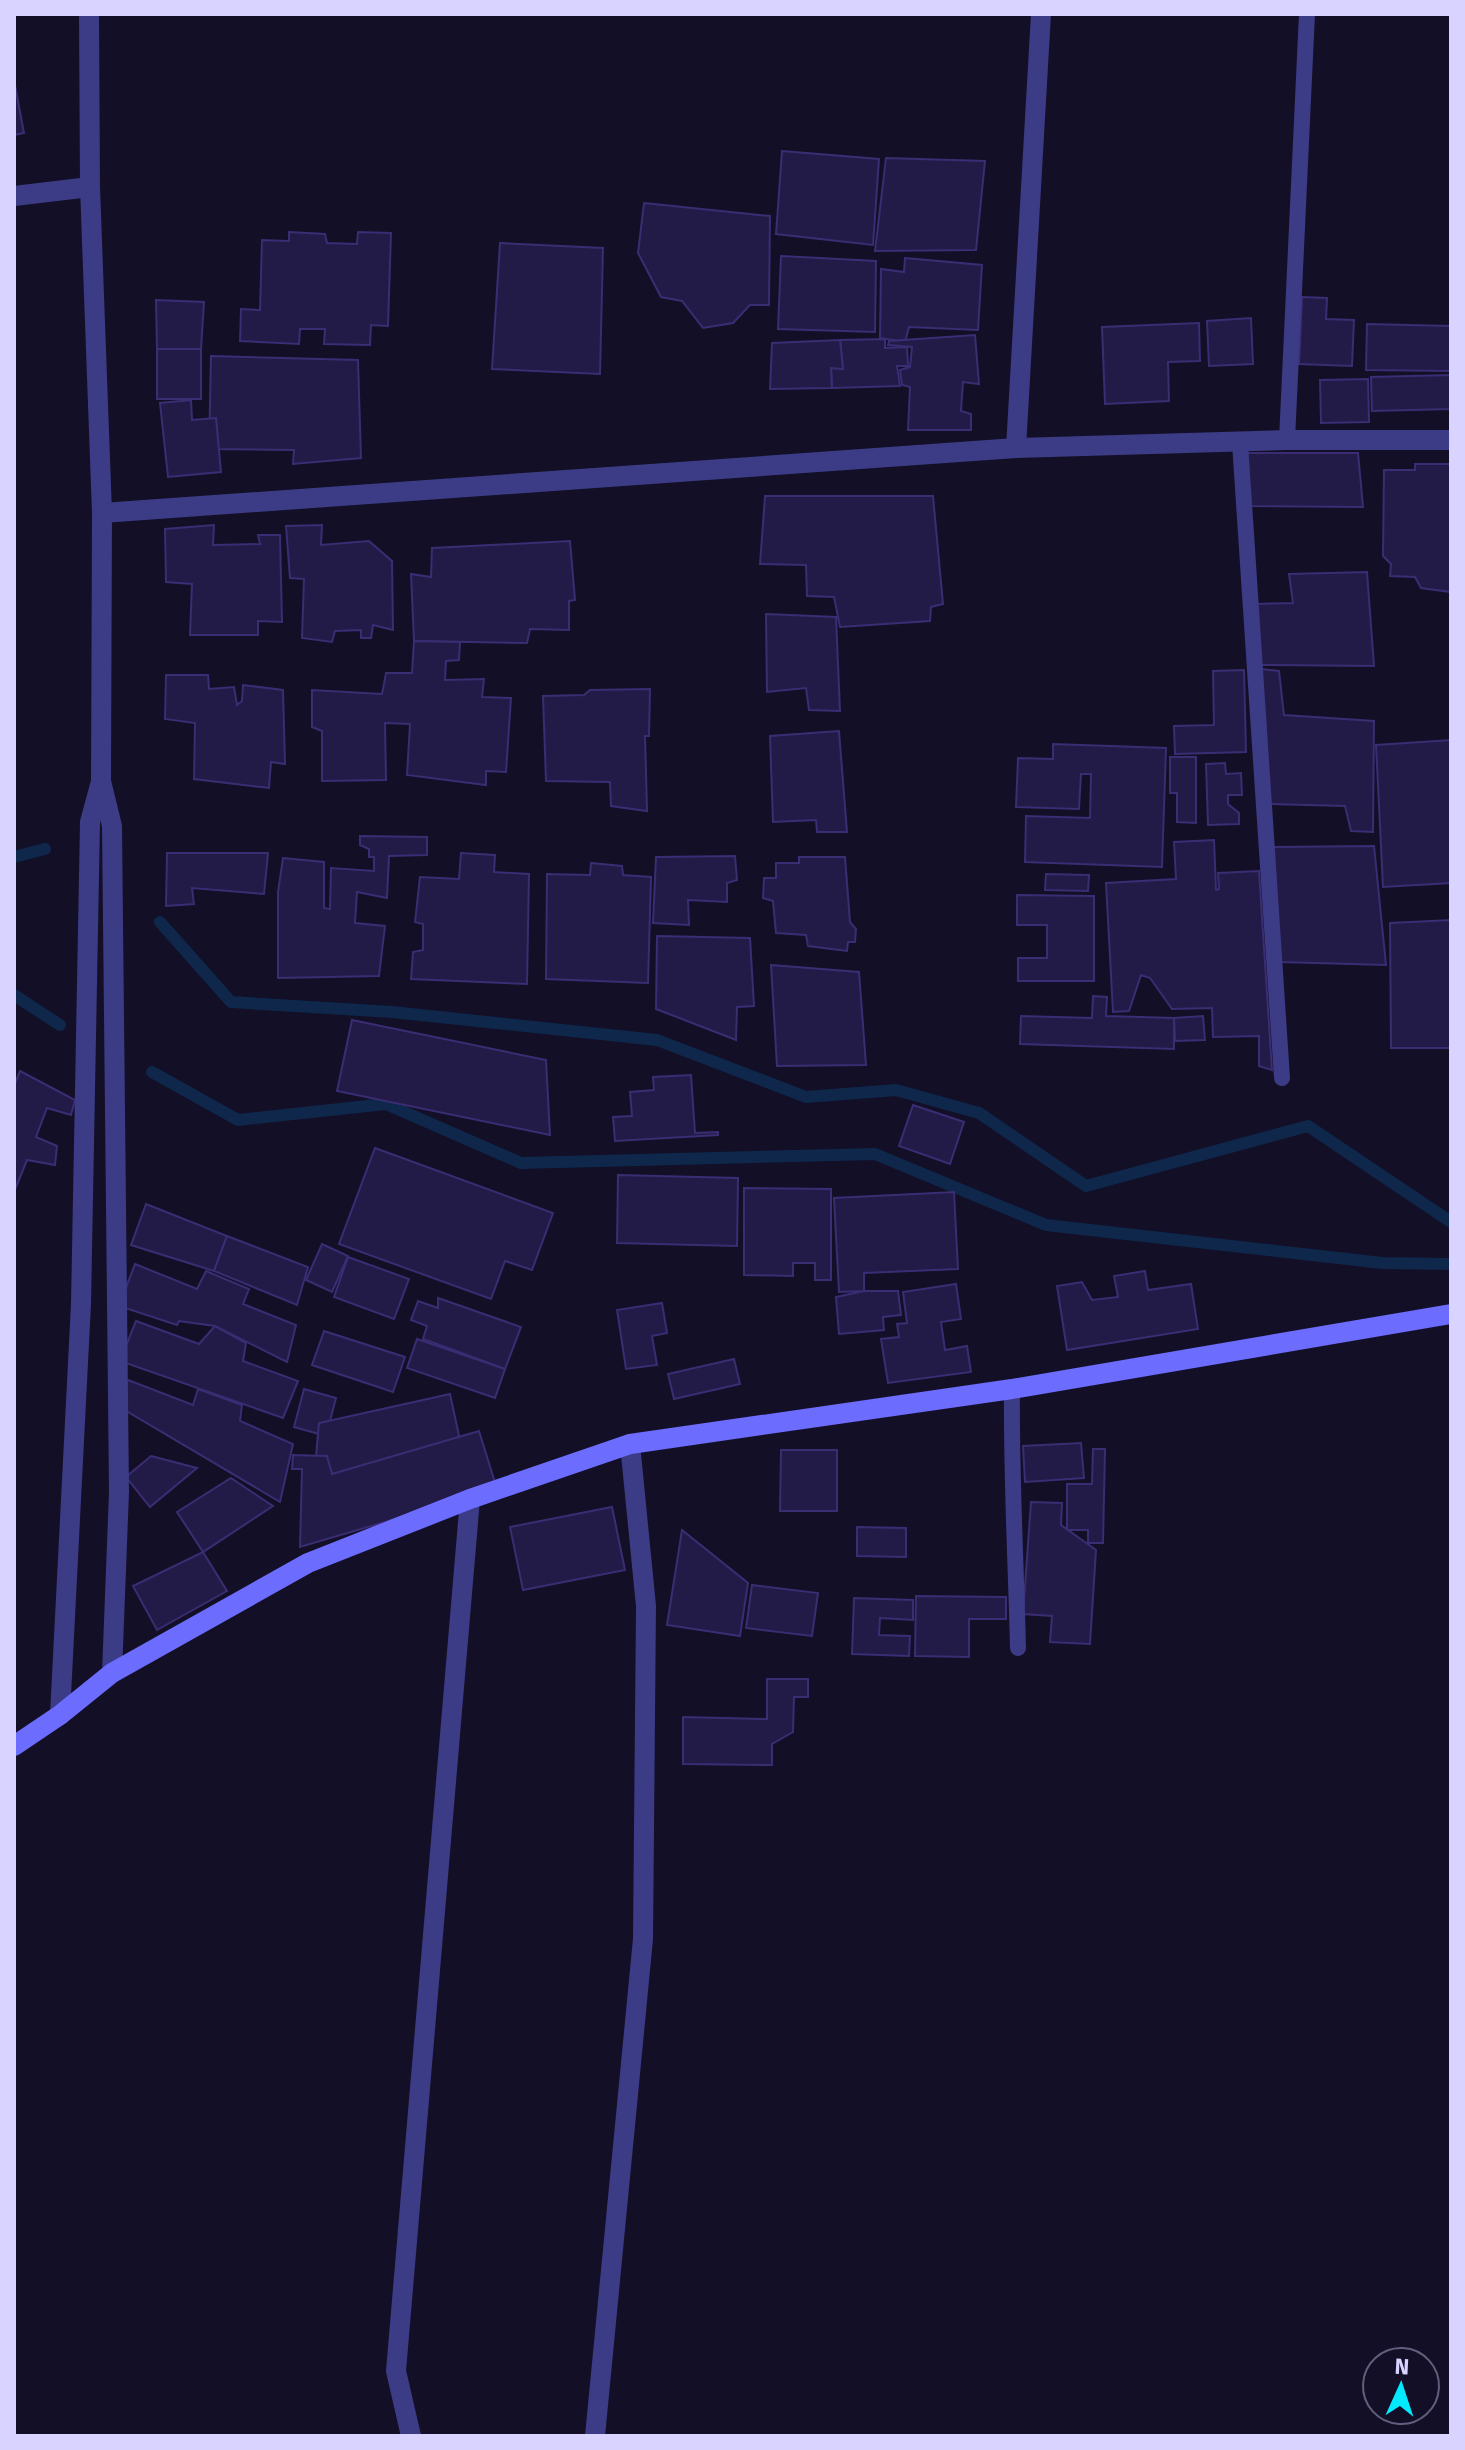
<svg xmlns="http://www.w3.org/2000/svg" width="1465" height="2450" font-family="'Fira Sans',sans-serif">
	<rect width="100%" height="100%" fill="#130f26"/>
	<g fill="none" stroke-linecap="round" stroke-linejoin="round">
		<g stroke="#0e274b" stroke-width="12">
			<polyline points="14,857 45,849"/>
			<polyline points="160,922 231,1002 392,1012 657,1040 806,1097 896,1090 979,1113 1086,1186 1308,1126 1451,1222"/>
			<polyline points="14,995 60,1025"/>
			<polyline points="152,1072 238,1120 386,1104 521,1163 875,1154 1046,1225 1382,1263 1451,1264"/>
		</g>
	</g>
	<g fill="#231b47" stroke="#3a2d73" stroke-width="2">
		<polygon points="14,80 24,133 14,135"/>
		<polygon points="782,151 879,159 873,245 776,234"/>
		<polygon points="886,158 985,161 976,250 875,251"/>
		<polygon points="644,203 770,216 769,305 750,305 733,323 703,328 682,301 661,297 638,253"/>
		<polygon points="289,232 325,234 327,243 357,244 358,232 391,233 388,326 371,325 370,345 324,344 325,329 300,329 299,344 240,341 241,309 260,310 262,240 289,241"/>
		<polygon points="500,243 603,248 600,374 492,369"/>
		<polygon points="781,256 876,261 875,332 778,329"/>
		<polygon points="905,258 982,265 978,330 909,327 905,342 880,338 881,269 904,272"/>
		<polygon points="1302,297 1327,298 1326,319 1354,320 1352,366 1299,364"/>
		<polygon points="156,300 204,302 201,349 157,349"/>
		<polygon points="1251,318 1253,364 1209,366 1207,321"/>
		<polygon points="1199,323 1200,361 1168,362 1169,401 1105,404 1102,327"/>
		<polygon points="1367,324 1451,326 1450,371 1366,370"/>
		<polygon points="975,335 979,384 963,382 961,411 971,414 971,430 908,430 910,387 902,385 900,370 910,367 912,347 888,345 889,341"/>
		<polygon points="885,339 885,348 907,347 908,366 897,366 900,386 832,388 831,368 843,369 840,340"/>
		<polygon points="840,340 843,369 831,368 832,388 770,389 772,343"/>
		<rect x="157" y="349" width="44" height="50"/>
		<polygon points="211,356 358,360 361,458 293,464 294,450 209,449"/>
		<polygon points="1451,375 1451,409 1372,411 1371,377"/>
		<polygon points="1368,379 1369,422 1321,423 1320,380"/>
		<polygon points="191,400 192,420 216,418 221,472 168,477 160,403"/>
		<polygon points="1245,453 1358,453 1363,507 1245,506"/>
		<polygon points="1415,464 1451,464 1451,592 1421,588 1415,577 1390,576 1391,564 1383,556 1384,470 1415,470"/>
		<polygon points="765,496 933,496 943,604 931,607 930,621 840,627 834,597 807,596 806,565 760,564"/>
		<polygon points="214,525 213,545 260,544 258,535 280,535 282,622 258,621 258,635 190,635 192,584 166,582 165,529"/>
		<polygon points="322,525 321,545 369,541 392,561 393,630 373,625 371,638 361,638 361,630 335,631 332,642 302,638 304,579 290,578 286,526"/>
		<polygon points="570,541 575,600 569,601 569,630 530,629 527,643 414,641 411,574 431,577 432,548"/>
		<polygon points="1367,572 1374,666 1260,665 1254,604 1293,603 1289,574"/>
		<polygon points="766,614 836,617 840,711 809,710 806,688 767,692"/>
		<polygon points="414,641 460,642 459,660 446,661 445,680 484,679 482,697 511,698 506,772 486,771 486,785 407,775 410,724 385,723 386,780 322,781 322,731 312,727 312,690 382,694 386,673 412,673"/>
		<polygon points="1261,669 1279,671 1284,715 1374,721 1373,832 1351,831 1345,806 1268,804"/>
		<polygon points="1244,670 1246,752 1175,754 1174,726 1214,725 1213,671"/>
		<polygon points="166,675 208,675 209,689 234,687 237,705 242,701 243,685 283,690 285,764 271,762 269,788 194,779 195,723 165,719"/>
		<polygon points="650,689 649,736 645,736 647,811 611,806 610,782 546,781 543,696 584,695 590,690"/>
		<polygon points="839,731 847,832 817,832 816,820 773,822 770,736"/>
		<polygon points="1451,740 1451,883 1383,887 1376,745"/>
		<polygon points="1053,744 1166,748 1162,867 1025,862 1026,816 1090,818 1091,774 1081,774 1079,809 1016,807 1018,758 1053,759"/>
		<polygon points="1170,757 1196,757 1196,823 1177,822 1177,793 1170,793"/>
		<polygon points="1225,763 1226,774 1241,773 1242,795 1228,795 1228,804 1239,813 1239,824 1208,825 1206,764"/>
		<polygon points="360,836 427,837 427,855 389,856 387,898 357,892 355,923 385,926 379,976 278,978 278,892 283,858 324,862 324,908 330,909 331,868 374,871 374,857 369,857 369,849 360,845"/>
		<polygon points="1214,840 1216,890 1219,889 1218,873 1259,871 1272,1070 1259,1066 1259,1036 1213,1037 1212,1008 1172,1009 1150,978 1141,975 1129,1011 1113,1012 1106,883 1176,879 1174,842"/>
		<polygon points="1374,846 1386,965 1280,962 1272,847"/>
		<polygon points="167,853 268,853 264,894 192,888 194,904 166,906"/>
		<polygon points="461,853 495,855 494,872 529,874 527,984 411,979 413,952 423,950 423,924 415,922 420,877 459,879"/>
		<polygon points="735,856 737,880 727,883 727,902 688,900 689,925 653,923 656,857"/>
		<polygon points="799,857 845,857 850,922 856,929 855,942 848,942 847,951 808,946 806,935 776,933 773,901 763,898 764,878 776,878 776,863 799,863"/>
		<polygon points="591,863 622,866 623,875 651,877 648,983 546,979 547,874 590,875"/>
		<polygon points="1046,874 1089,875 1088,891 1045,890"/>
		<polygon points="1017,895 1094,896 1094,981 1018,981 1018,958 1047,958 1047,925 1017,925"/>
		<polygon points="1451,920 1451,1048 1391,1048 1390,923"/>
		<polygon points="657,936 750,938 754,1006 737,1007 736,1040 656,1009"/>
		<polygon points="771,965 859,972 866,1065 777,1066"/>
		<polygon points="1093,996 1107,997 1106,1016 1174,1018 1174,1049 1020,1044 1021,1016 1092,1018"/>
		<polygon points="1203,1016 1205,1040 1175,1041 1174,1018"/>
		<polygon points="352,1020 546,1060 550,1135 337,1091"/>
		<polygon points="20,1071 75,1100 71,1115 47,1108 36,1137 57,1146 55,1165 27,1160 14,1192 14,1086"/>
		<polygon points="691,1075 695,1133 718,1132 718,1135 615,1141 613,1117 632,1116 630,1092 654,1090 653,1077"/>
		<polygon points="913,1105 964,1122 950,1164 899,1146"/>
		<polygon points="375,1148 553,1213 532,1270 505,1261 491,1299 339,1244"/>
		<polygon points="618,1175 738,1178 737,1246 617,1243"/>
		<polygon points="744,1188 831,1189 831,1280 815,1280 815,1263 793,1263 793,1276 744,1275"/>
		<polygon points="954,1192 958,1269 864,1273 864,1291 839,1292 834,1198"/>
		<polygon points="146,1204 227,1236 214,1271 131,1245"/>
		<polygon points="227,1236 308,1267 297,1305 214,1271"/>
		<polygon points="322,1244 348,1256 332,1292 306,1280"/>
		<polygon points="348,1257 409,1279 394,1319 334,1297"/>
		<polygon points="135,1264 197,1289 206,1271 249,1289 243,1304 296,1325 287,1362 215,1326 179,1321 177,1325 119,1306"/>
		<polygon points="1145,1271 1148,1290 1191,1284 1198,1329 1067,1350 1057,1286 1082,1282 1092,1300 1118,1297 1114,1276"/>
		<polygon points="956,1284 961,1319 941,1322 945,1350 967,1346 971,1372 888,1383 881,1339 899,1337 897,1324 907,1323 903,1292"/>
		<polygon points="864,1291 898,1291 901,1315 883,1317 884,1330 839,1334 836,1297"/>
		<polygon points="438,1298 521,1327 505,1369 423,1339 427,1326 411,1320 418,1301 438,1308"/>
		<polygon points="662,1303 667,1333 652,1336 657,1365 626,1369 617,1310"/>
		<polygon points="136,1321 199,1344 215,1326 246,1343 243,1361 298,1381 283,1418 120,1361"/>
		<polygon points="324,1331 405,1357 393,1392 312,1365"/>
		<polygon points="417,1339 505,1369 495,1398 407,1368"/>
		<polygon points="734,1359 740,1384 674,1399 668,1374"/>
		<polygon points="128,1380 193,1405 198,1389 242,1405 240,1421 293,1444 280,1502 118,1406"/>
		<polygon points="304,1389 336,1398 326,1436 294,1427"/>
		<polygon points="450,1394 461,1445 332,1474 316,1456 319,1423"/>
		<polygon points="479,1431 497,1489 300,1547 302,1469 292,1469 293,1455 327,1456 332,1474"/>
		<polygon points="1081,1443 1084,1478 1025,1482 1023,1446"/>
		<polygon points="1093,1449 1105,1449 1103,1543 1088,1543 1088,1530 1067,1530 1067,1484 1092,1484"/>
		<polygon points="781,1450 837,1450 837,1511 780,1511"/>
		<polygon points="151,1456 197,1468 150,1507 126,1477"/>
		<polygon points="231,1478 273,1506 203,1552 177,1512"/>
		<polygon points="1031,1502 1062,1503 1061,1525 1096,1550 1090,1644 1050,1642 1052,1616 1023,1614"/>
		<polygon points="612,1507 625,1570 523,1590 510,1527"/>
		<polygon points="857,1527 906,1528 906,1557 857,1556"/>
		<polygon points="682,1530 748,1583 740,1636 667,1625"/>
		<polygon points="203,1552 227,1591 157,1630 133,1586"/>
		<polygon points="752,1585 818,1593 812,1636 746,1628"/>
		<polygon points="916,1596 1006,1597 1006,1619 969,1619 969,1657 915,1656"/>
		<polygon points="854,1598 913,1600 913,1620 880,1618 879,1635 910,1636 909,1656 852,1654"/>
		<polygon points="767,1679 808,1679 808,1697 794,1697 793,1732 772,1744 772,1765 683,1764 683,1717 767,1719"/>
	</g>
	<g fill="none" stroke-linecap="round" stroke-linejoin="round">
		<g stroke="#3c3b85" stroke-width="16">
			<polyline points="1287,440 1307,14"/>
			<polyline points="1240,443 1282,1078"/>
			<path d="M1012,1389C1011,1475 1016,1562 1018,1648"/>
		</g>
		<g stroke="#3c3b85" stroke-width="20">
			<polyline points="89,14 90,187 102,513 101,781 112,826 119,1492 112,1673"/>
			<polyline points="14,196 90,187"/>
			<polyline points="1016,448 1041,14"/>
			<polyline points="102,513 1016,448 1287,440 1451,440"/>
			<polyline points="60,1715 81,1304 90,822 100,785"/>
			<polyline points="411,2436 396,2371 470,1499"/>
			<polyline points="595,2436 643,1939 646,1606 630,1444"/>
		</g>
		<polyline stroke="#6c6cfe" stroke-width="20" points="14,1746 60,1715 112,1673 308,1563 470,1499 630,1444 1012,1389 1451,1314"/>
	</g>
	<rect width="1465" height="2450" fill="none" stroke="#d8d4ff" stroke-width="32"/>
	<g transform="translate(1401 2386) rotate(3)"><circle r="38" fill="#130f26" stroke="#625e7d" stroke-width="2"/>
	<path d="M0-6L14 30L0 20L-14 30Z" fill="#02eafd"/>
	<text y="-12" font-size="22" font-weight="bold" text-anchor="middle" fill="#d8d4ff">N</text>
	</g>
</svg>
